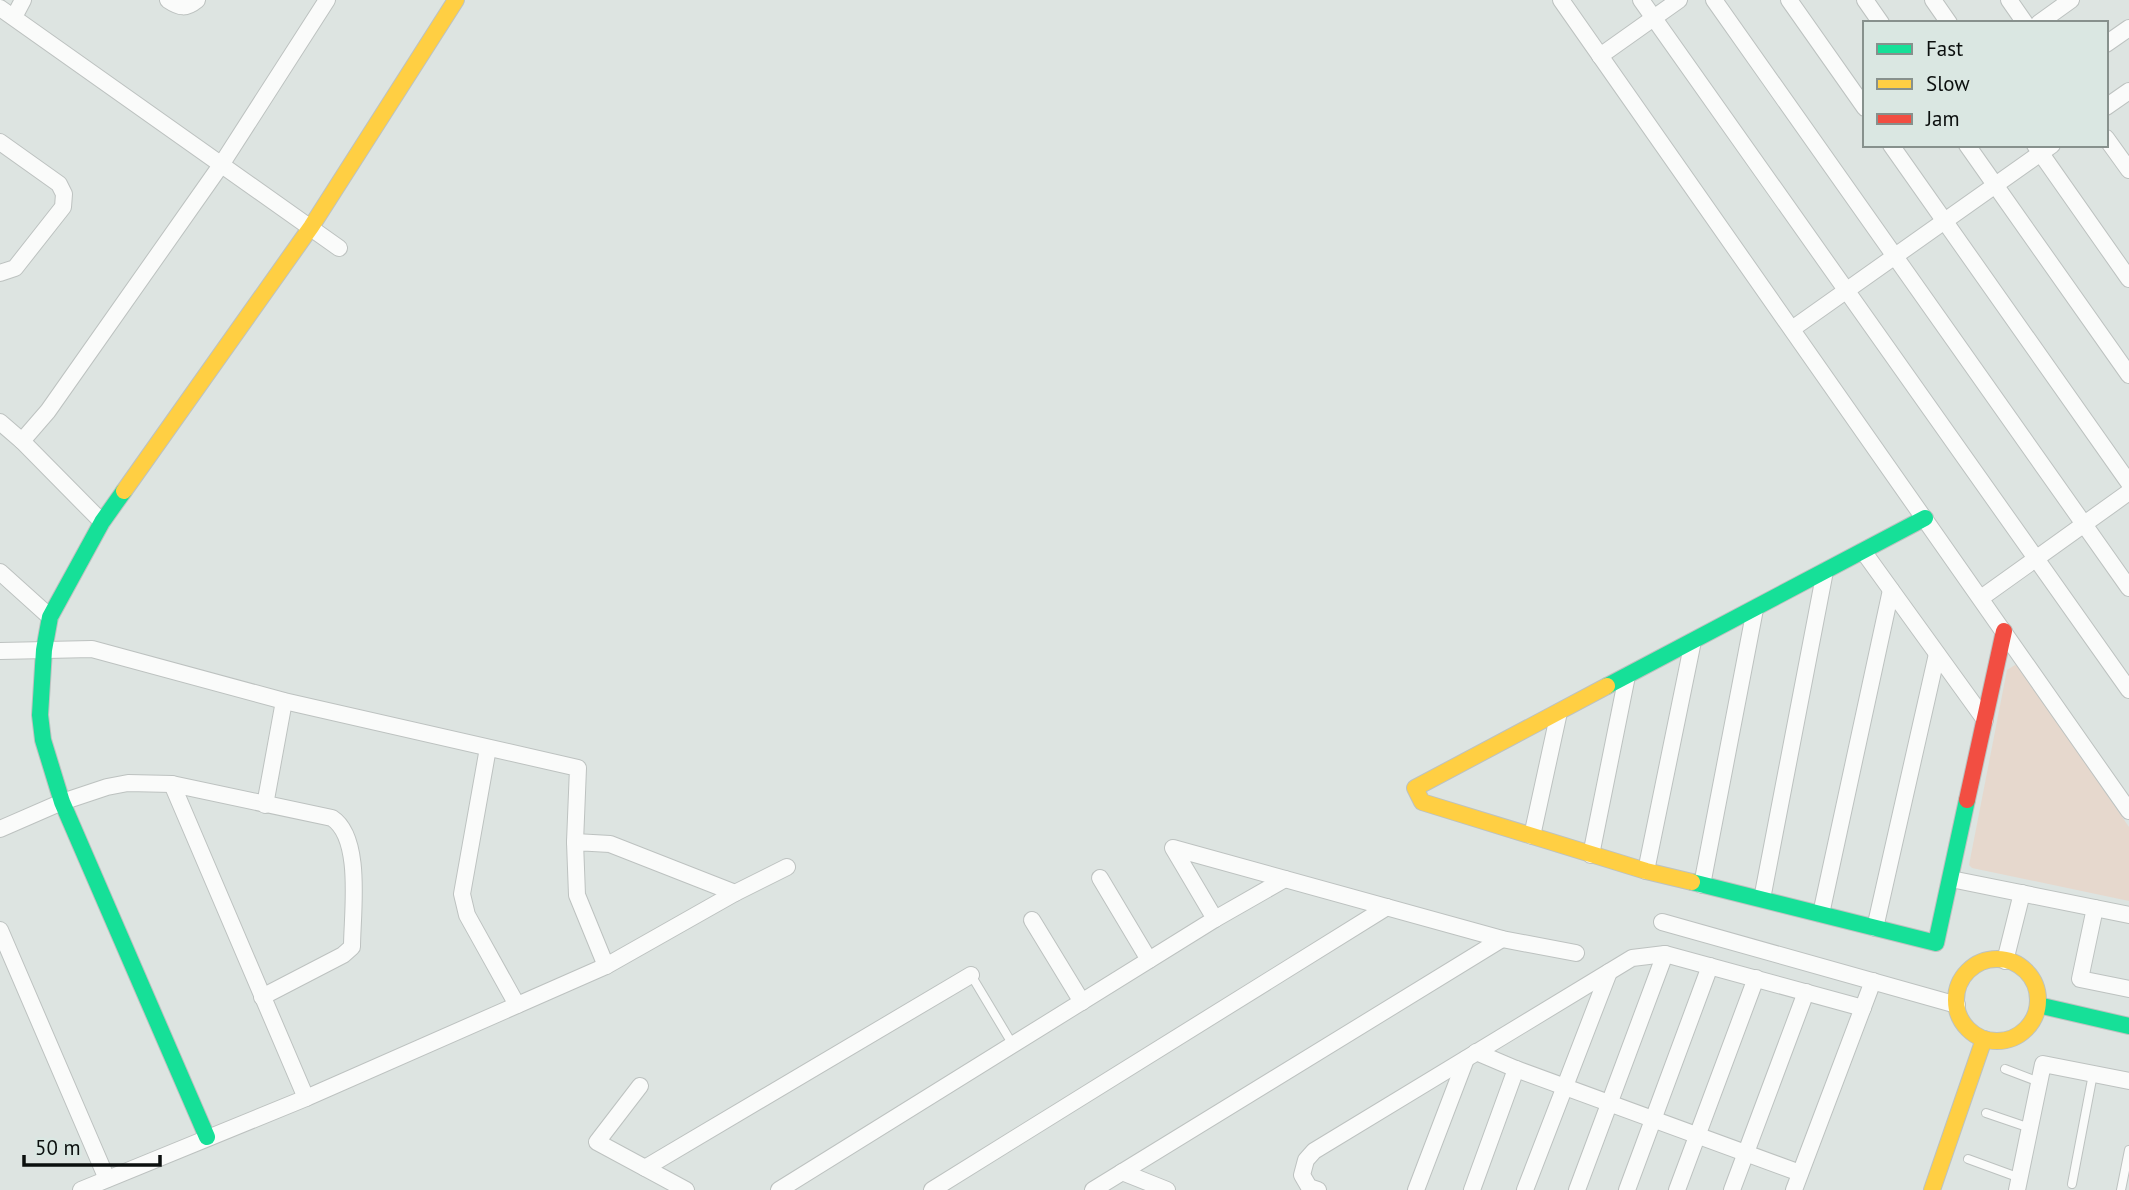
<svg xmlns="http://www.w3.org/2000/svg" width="2129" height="1190" font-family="'PT Sans',sans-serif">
	<rect width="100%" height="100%" fill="#dde4e1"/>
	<polygon fill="#e6d8cd" points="2015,665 2021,668 2129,827 2129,901 1972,868 1969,865 2007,670"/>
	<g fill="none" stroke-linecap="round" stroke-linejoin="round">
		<defs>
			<g id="lane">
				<polyline points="971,975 1013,1045"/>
				<polyline points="2005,1069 2039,1082"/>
				<polyline points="1986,1113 2030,1128"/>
				<polyline points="1968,1159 2020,1178"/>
				<polyline points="2072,1184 2093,1074"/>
				<polyline points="2121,1190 2129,1150"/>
			</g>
			<g id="street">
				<path d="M168,0C180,8 186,9 197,0"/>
				<polyline points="1561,0 2129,811"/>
				<polyline points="1641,0 2129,690"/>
				<polyline points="1714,0 2129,588"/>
				<polyline points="1789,0 1865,108"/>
				<polyline points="1865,0 1881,23"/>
				<polyline points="1933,0 1949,23"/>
				<polyline points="2009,0 2025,23"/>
				<polyline points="0,8 339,248"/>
				<polyline points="14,17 23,0"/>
				<polyline points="2039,23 2071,0"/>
				<polyline points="2106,44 2129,28"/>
				<polyline points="1600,56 1679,0"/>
				<polyline points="2106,107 2129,91"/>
				<polyline points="2106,138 2129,170"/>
				<polyline points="0,142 59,184 64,194 63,207 15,268 0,273"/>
				<polyline points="1891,145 2129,483"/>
				<polyline points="1967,145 2129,375"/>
				<polyline points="2035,145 2129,279"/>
				<polyline points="1792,329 2052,145"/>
				<polyline points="0,422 22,441 102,522"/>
				<polyline points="22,441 48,411 221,165 327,0"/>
				<polyline points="1863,551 1985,720"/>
				<polyline points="0,572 50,617"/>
				<polyline points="1981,598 2129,492"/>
				<polyline points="0,651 92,649 284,701 578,768 575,842"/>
				<polyline points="488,748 462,894 467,915 517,1005"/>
				<polyline points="172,784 306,1098"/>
				<polyline points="265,805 284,701"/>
				<path d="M0,829L62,802L107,787L128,783L172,784L332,818C363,838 352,914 352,947L343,955L262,997"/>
				<polyline points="1532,836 1559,712"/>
				<polyline points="1591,855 1627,676"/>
				<polyline points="1646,871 1693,641"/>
				<polyline points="1100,878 1149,960"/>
				<polyline points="1951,879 2129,915"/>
				<polyline points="1702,885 1755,609"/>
				<polyline points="1762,899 1825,571"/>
				<polyline points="2095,908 2080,979 2129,989"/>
				<polyline points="1821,914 1891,590"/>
				<polyline points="1215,919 1173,848 1502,939 1576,953"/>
				<polyline points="1032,920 1082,1002"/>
				<polyline points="1662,922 1957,1005"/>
				<polyline points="1875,928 1937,654"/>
				<polyline points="0,930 107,1179"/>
				<polyline points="2005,961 2022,893"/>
				<polyline points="606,966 577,895 575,842 610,844 735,893"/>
				<polyline points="1476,1052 1516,1069 1800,1173"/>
				<polyline points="640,1086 597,1142 686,1190"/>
				<polyline points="645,1168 971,975"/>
				<polyline points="1122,1172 1167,1190"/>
				<polyline points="81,1190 306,1098 606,966 735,893 787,867"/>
				<polyline points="779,1190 1215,919 1285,879"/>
				<polyline points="932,1190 1387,907"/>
				<polyline points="1093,1190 1502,939"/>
				<polyline points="1318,1190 1309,1187 1302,1175 1306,1160 1314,1151 1632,958 1665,954 1863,1008"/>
				<polyline points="1416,1190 1466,1059"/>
				<polyline points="1472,1190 1516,1069"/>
				<polyline points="1525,1190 1609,972"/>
				<polyline points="1577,1190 1665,954"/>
				<polyline points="1627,1190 1710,966"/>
				<polyline points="1677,1190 1756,978"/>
				<polyline points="1732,1190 1806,992"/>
				<polyline points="1794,1190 1873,981"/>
				<polyline points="2017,1190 2043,1064 2129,1081"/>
			</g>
			<g id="fast">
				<polyline points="124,491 102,522 50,617 44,650 40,715 43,740 62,802 207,1137"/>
				<polyline points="1607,686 1925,518"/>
				<polyline points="1692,882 1936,943 1967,800"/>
				<polyline points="2038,1005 2129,1026"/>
			</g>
			<g id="slow">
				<polyline points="124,491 311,227 456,0"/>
				<polyline points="1607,686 1415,788 1422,802 1646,871 1692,882"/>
				<circle cx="1997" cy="1000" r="41"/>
				<polyline points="1932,1190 1984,1039"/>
			</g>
			<polyline id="jam" points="1967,800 2004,631"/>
		</defs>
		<use href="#lane" stroke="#bdc2c0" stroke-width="10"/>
		<use href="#street" stroke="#bdc2c0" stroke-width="18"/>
		<use href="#fast" stroke="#bdc2c0" stroke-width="18"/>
		<use href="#slow" stroke="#bdc2c0" stroke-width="18"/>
		<use href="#jam" stroke="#bdc2c0" stroke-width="18"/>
		<use href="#lane" stroke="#fafbfa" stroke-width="8"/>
		<use href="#street" stroke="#fafbfa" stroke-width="16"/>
		<use href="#fast" stroke="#16e098" stroke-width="16"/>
		<use href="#slow" stroke="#ffcf43" stroke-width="16"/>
		<use href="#jam" stroke="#f24e42" stroke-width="16"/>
	</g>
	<rect x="1863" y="21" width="245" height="126" fill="#dae7e2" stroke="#87918d" stroke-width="2"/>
	<rect x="1877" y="44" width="35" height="10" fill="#16e098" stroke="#87918d" stroke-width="2"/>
	<text x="1926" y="56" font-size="21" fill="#0b0f0e">Fast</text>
	<rect x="1877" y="79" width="35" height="10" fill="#ffcf43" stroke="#87918d" stroke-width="2"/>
	<text x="1926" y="91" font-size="21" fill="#0b0f0e">Slow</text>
	<rect x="1877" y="114" width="35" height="10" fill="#f24e42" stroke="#87918d" stroke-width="2"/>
	<text x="1926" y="126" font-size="21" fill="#0b0f0e">Jam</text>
	<path d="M24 1155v10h136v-10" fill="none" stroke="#0b0f0e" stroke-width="3.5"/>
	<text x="35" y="1155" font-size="21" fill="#0b0f0e" stroke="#dae7e2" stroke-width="5" paint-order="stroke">50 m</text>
</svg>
